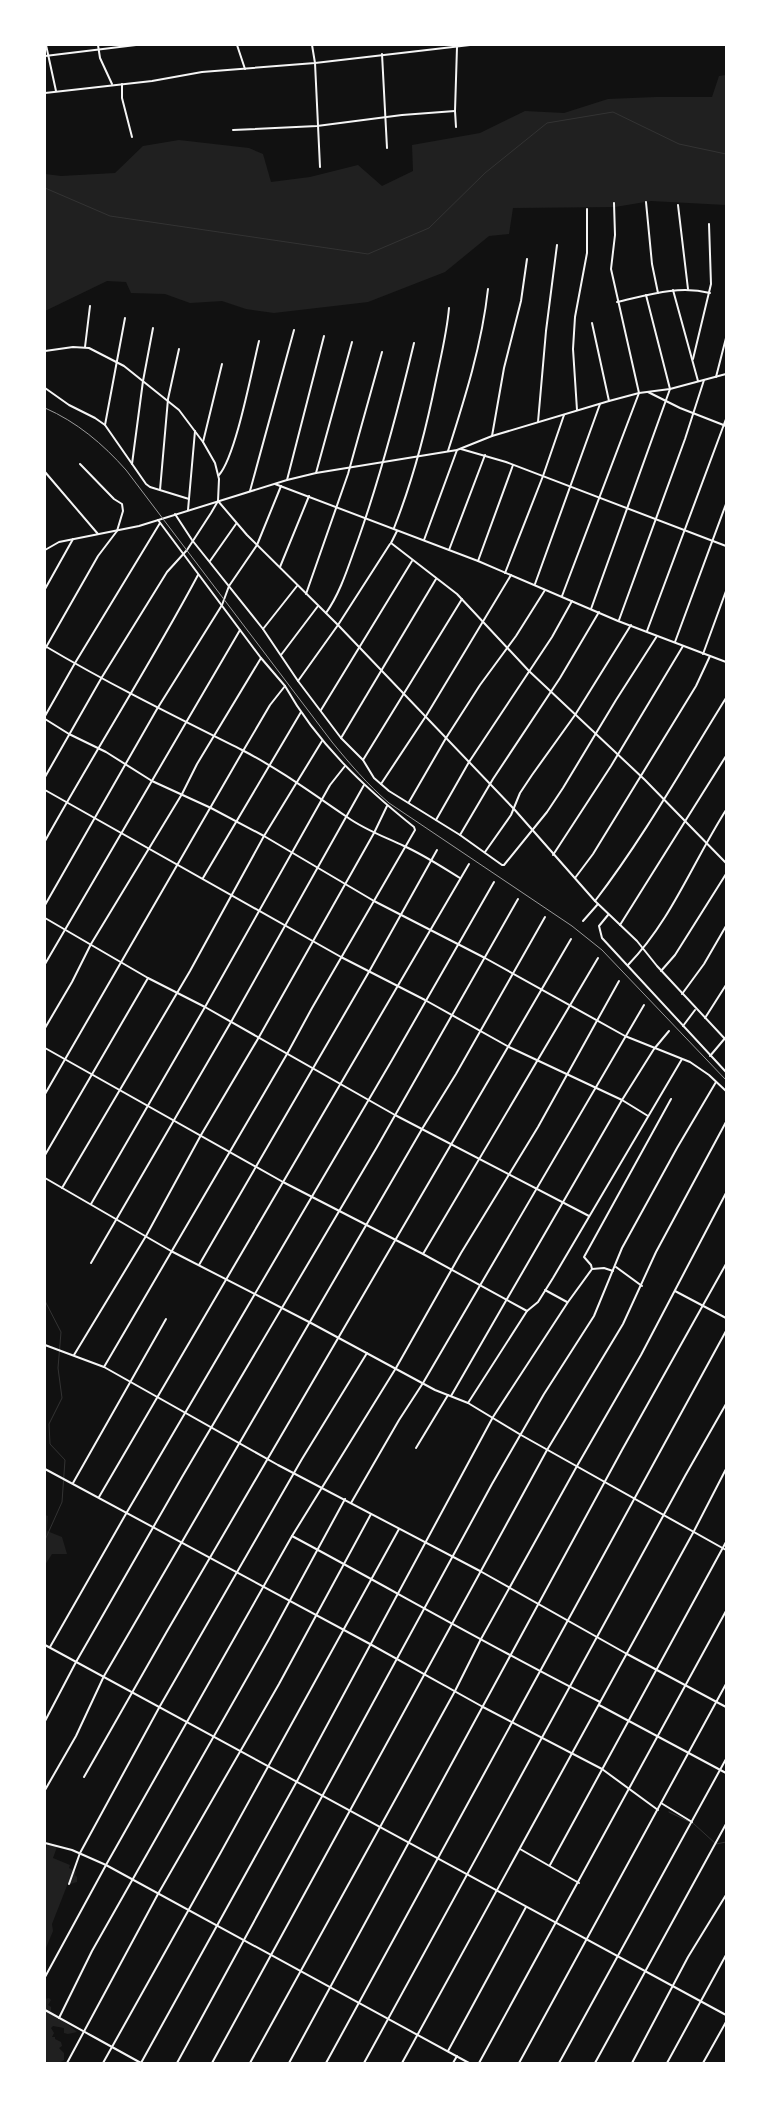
<svg xmlns="http://www.w3.org/2000/svg" width="771" height="2108" font-family="'Golos Text',sans-serif">
	<rect width="100%" height="100%" fill="#111"/>
	<g fill="#202020">
		<polygon points="726,75 726,205 651,201 615,207 513,208 509,234 489,236 445,272 368,302 274,313 246,309 222,301 190,303 165,294 131,293 126,282 107,281 45,311 45,174 61,176 115,173 143,146 179,140 249,148 263,154 271,182 310,177 358,165 382,186 413,171 412,145 480,133 525,111 564,113 608,99 656,97 712,97 719,76"/>
		<polygon points="45,1515 48,1516 47,1531 62,1537 67,1554 52,1554 45,1565"/>
		<polygon points="48,1842 57,1847 53,1858 70,1865 69,1868 76,1872 75,1875 77,1877 77,1882 70,1884 68,1883 52,1924 53,1931 46,1948 45,1851"/>
		<polygon points="49,1998 51,2000 48,2005 51,2007 51,2011 77,2032 68,2034 64,2033 64,2028 53,2026 51,2028 54,2033 52,2037 55,2037 55,2039 61,2042 62,2046 59,2048 64,2053 64,2060 59,2063 45,2063 45,1999"/>
	</g>
	<g fill="none" stroke-linecap="round" stroke-linejoin="round">
		<g stroke="#333" stroke-width="1">
			<polyline points="45,188 110,216 368,254 429,228 485,173 547,123 613,112 679,144 726,154"/>
			<polyline points="45,1301 61,1332 58,1368 62,1398 49,1424 50,1444 65,1460 62,1502 45,1540"/>
			<polyline points="669,1812 694,1824 716,1844 726,1842"/>
		</g>
		<g stroke="#f5f5f5" stroke-width="2">
			<polyline points="46,45 56,91"/>
			<polyline points="98,45 100,58 112,84"/>
			<polyline points="237,45 245,69"/>
			<polyline points="382,54 387,148"/>
			<polyline points="45,56 136,45"/>
			<polyline points="315,63 320,167"/>
			<polyline points="122,84 122,98 132,137"/>
			<polyline points="456,127 455,111 457,47"/>
			<polyline points="233,130 317,126 402,115 455,111"/>
			<polyline points="646,202 652,264 658,293"/>
			<polyline points="678,205 688,289"/>
			<polyline points="673,290 698,381"/>
			<path d="M617,302C648,295 678,285 710,293"/>
			<polyline points="592,323 609,401"/>
			<polyline points="85,347 90,306"/>
			<polyline points="45,351 73,347 89,348 124,366 179,410 203,442 215,463 219,479 218,501 211,513 187,550 167,572 102,677 45,777"/>
			<polyline points="693,359 711,284 709,224"/>
			<polyline points="716,377 726,338"/>
			<polyline points="45,388 69,405 95,418 105,425 146,484 150,487 189,499"/>
			<polyline points="648,392 680,408 726,426"/>
			<polyline points="577,410 573,349 575,317 587,253 587,209"/>
			<polyline points="538,422 546,331 557,245"/>
			<polyline points="105,425 125,318"/>
			<polyline points="492,436 504,368 521,301 527,259"/>
			<polyline points="203,442 222,364"/>
			<polyline points="461,449 506,462 726,546"/>
			<path d="M448,451C465,398 482,344 488,289"/>
			<polyline points="132,464 143,381 153,328"/>
			<polyline points="45,472 98,534"/>
			<polyline points="316,473 352,342"/>
			<path d="M219,475C236,456 252,369 259,341"/>
			<polyline points="287,480 324,336"/>
			<polyline points="275,484 478,561 618,621 726,662"/>
			<polyline points="160,490 168,399 179,349"/>
			<polyline points="250,491 294,330"/>
			<polyline points="218,501 247,535 338,625 514,809 595,901 637,941 657,966 726,1040"/>
			<polyline points="188,510 195,431"/>
			<polyline points="175,514 192,540 263,629 298,681 341,738 363,760 374,778 389,791 460,835 502,865 504,865 547,812 563,788 616,700 657,636"/>
			<path d="M394,528C413,480 426,430 436,380C441,356 447,332 449,308"/>
			<polyline points="397,531 391,543 457,594 529,671 645,780 726,863"/>
			<polyline points="424,540 457,450"/>
			<polyline points="449,550 485,455"/>
			<polyline points="210,561 236,524"/>
			<polyline points="478,561 513,465"/>
			<polyline points="280,567 309,496"/>
			<polyline points="505,573 543,476 564,415"/>
			<polyline points="535,584 600,404"/>
			<polyline points="45,589 73,539"/>
			<polyline points="306,594 348,474 382,352"/>
			<polyline points="562,596 639,393 611,269 615,235 614,203"/>
			<polyline points="591,609 670,389 646,295"/>
			<path d="M326,613C341,592 349,564 358,540C381,475 398,410 414,343"/>
			<polyline points="619,620 685,439 704,380"/>
			<polyline points="263,629 297,586"/>
			<polyline points="647,631 726,419"/>
			<polyline points="675,642 726,504"/>
			<path d="M45,646C109,684 176,717 242,750C279,769 313,794 347,817C365,830 385,837 404,846C424,855 442,867 460,878"/>
			<polyline points="45,649 98,556 117,531 123,511 122,504 114,499 80,464"/>
			<polyline points="703,654 726,591"/>
			<polyline points="281,655 318,606"/>
			<polyline points="298,681 338,625 390,544"/>
			<polyline points="321,710 412,561"/>
			<polyline points="45,716 75,663 160,523"/>
			<polyline points="45,719 69,734 106,752 152,781 211,808 264,836 374,901 485,958 625,1036 690,1062 709,1075 726,1091"/>
			<polyline points="341,738 436,579"/>
			<polyline points="363,760 462,599"/>
			<polyline points="381,784 426,716 511,575"/>
			<polyline points="45,790 341,957 425,1000 509,1047 622,1100 648,1116"/>
			<polyline points="409,802 446,738 480,685 516,636 545,590"/>
			<polyline points="436,820 469,762 552,637 572,601"/>
			<polyline points="460,835 493,779 560,678 599,612"/>
			<path d="M45,841C95,751 150,665 198,575"/>
			<polyline points="485,852 511,815 520,793 532,775 575,715 631,625"/>
			<polyline points="553,855 611,766 683,646"/>
			<polyline points="203,878 301,712"/>
			<polyline points="575,878 593,854 696,686 710,656"/>
			<path d="M595,901C644,837 683,767 726,698"/>
			<polyline points="45,905 157,709 222,605 229,586 257,545 281,486"/>
			<polyline points="608,915 599,926 602,938 726,1072"/>
			<polyline points="45,918 148,978 205,1007 395,1115 589,1216"/>
			<polyline points="583,921 598,904"/>
			<polyline points="620,925 726,756"/>
			<polyline points="45,964 240,630"/>
			<path d="M628,965C671,921 693,862 726,810"/>
			<polyline points="661,971 675,955 726,874"/>
			<polyline points="682,994 704,964 726,926"/>
			<polyline points="705,1018 726,985"/>
			<polyline points="683,1026 695,1010"/>
			<polyline points="45,1028 72,982 91,944 182,794 197,764 261,658"/>
			<polyline points="45,1048 283,1182 423,1254 527,1311"/>
			<polyline points="710,1056 726,1037"/>
			<polyline points="45,1094 243,751 270,705 285,686 261,658 158,520"/>
			<polyline points="45,1155 148,978"/>
			<polyline points="45,1178 171,1251 311,1323 435,1390 468,1403 521,1435 726,1550"/>
			<polyline points="62,1188 190,971 264,836 322,741"/>
			<polyline points="91,1204 205,1007 330,785 345,766"/>
			<polyline points="423,1254 598,958"/>
			<polyline points="91,1263 231,1022 364,785"/>
			<polyline points="199,1265 370,970 437,850"/>
			<polyline points="616,1267 642,1286"/>
			<polyline points="592,1269 591,1265 584,1257 671,1099"/>
			<polyline points="545,1290 567,1302"/>
			<polyline points="675,1291 726,1318"/>
			<polyline points="45,1345 104,1367 278,1465 480,1571 627,1654 726,1707"/>
			<polyline points="74,1355 146,1236 201,1135 259,1037 374,833 387,806"/>
			<path d="M104,1367L287,1054L312,1008L415,830L414,827C364,787 317,743 285,686"/>
			<polyline points="451,1396 622,1100 654,1049 669,1031"/>
			<polyline points="468,1403 527,1311 538,1302 553,1278 682,1059"/>
			<polyline points="416,1448 448,1395"/>
			<polyline points="45,1469 370,1644 483,1707 602,1769 658,1810"/>
			<polyline points="73,1483 166,1319"/>
			<polyline points="99,1497 469,864"/>
			<polyline points="351,1503 399,1420 423,1383 644,1005"/>
			<path d="M292,1536C395,1591 496,1650 600,1702"/>
			<polyline points="50,1647 127,1512 392,1060 494,882"/>
			<polyline points="599,1705 726,1773"/>
			<polyline points="45,1721 76,1662 182,1477 377,1147 518,899"/>
			<polyline points="84,1777 166,1633 571,939"/>
			<polyline points="45,1790 76,1736 104,1676 422,1129 456,1074 545,917"/>
			<polyline points="661,1803 692,1822"/>
			<polyline points="45,1843 72,1850 106,1865 469,2063"/>
			<polyline points="520,1849 579,1883"/>
			<polyline points="550,1865 726,1542"/>
			<polyline points="69,1884 80,1853 160,1706 302,1459 367,1353"/>
			<polyline points="45,1977 106,1865 292,1536 396,1368 461,1253 538,1127 619,981"/>
			<path d="M45,2010C77,2028 109,2045 141,2063L297,1781L493,1417L568,1302L592,1269L604,1268L613,1271"/>
			<polyline points="59,2018 92,1951 269,1639 345,1499"/>
			<polyline points="448,2051 526,1907"/>
			<polyline points="67,2063 158,1894 279,1684 371,1514"/>
			<polyline points="103,2063 221,1852 399,1529"/>
			<polyline points="177,2063 492,1484 544,1394 594,1316 622,1248 677,1148 716,1082"/>
			<polyline points="212,2063 547,1450 623,1324 656,1252 726,1122"/>
			<polyline points="250,2063 455,1691 481,1639 577,1466 641,1355 726,1193"/>
			<polyline points="289,2063 622,1450 726,1264"/>
			<polyline points="326,2063 726,1331"/>
			<polyline points="364,2063 685,1476 726,1404"/>
			<polyline points="402,2063 694,1531 726,1469"/>
			<polyline points="453,2063 457,2056"/>
			<polyline points="479,2063 726,1611"/>
			<polyline points="559,2063 726,1759"/>
			<polyline points="595,2063 726,1824"/>
			<polyline points="632,2063 688,1957 726,1895"/>
			<polyline points="667,2063 726,1955"/>
			<polyline points="703,2063 726,2022"/>
		</g>
		<g stroke="#f5f5f5" stroke-width="2">
			<polyline points="312,45 315,63"/>
			<polyline points="45,93 152,81 202,72 315,63 470,45"/>
			<polyline points="45,550 59,542 139,526 287,480 316,473 457,450 492,436 609,401 639,393 670,389 726,374"/>
			<polyline points="45,1645 726,2015"/>
			<polyline points="519,2063 726,1684"/>
		</g>
		<path stroke="#9a9a9a" stroke-width="1" d="M45,408C77,422 103,444 126,470L332,742C350,764 367,784 389,803L572,926L602,950L726,1080"/>
	</g>
	<rect width="771" height="2108" fill="none" stroke="#ffffff" stroke-width="92"/>
</svg>
